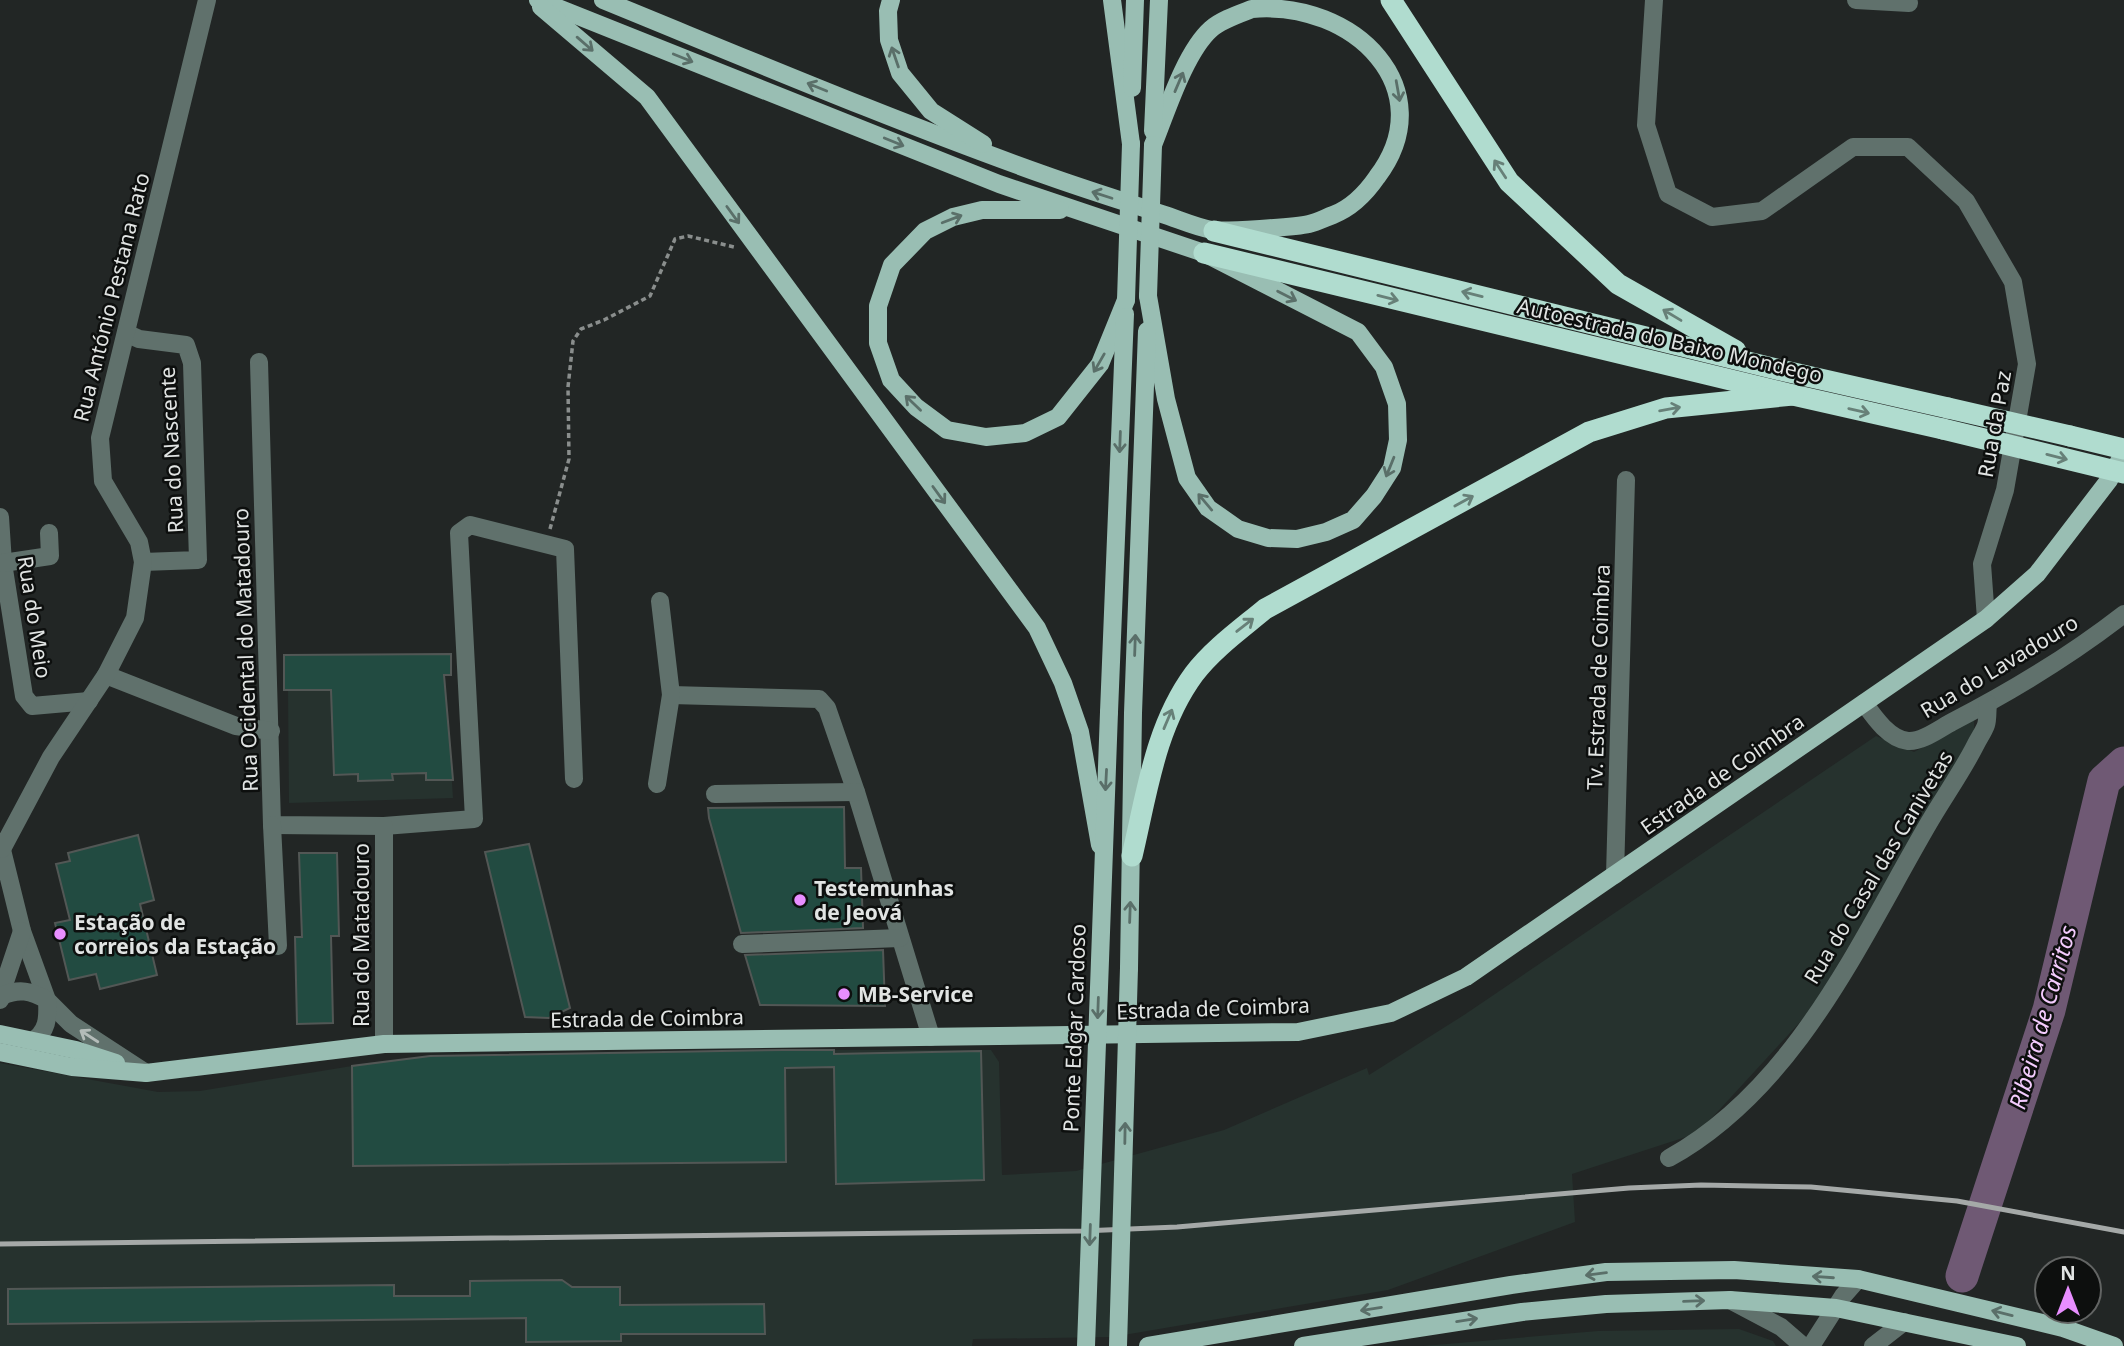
<svg xmlns="http://www.w3.org/2000/svg" width="2124" height="1346" font-family="'Noto Sans',sans-serif">
	<rect width="100%" height="100%" fill="#222625"/>
	<g fill="#26322e">
		<polygon points="451,654 451,675 445,675 453,798 289,803 288,691 284,691 284,655"/>
		<polygon points="1974,719 1974,735 1811,1010 1698,1133 1572,1174 1575,1222 1388,1290 1112,1337 973,1339 972,1346 0,1346 0,1063 158,1092 200,1091 352,1066 430,1056 784,1050 991,1050 999,1062 1002,1175 1076,1171 1224,1130 1367,1068 1369,1075 1464,1015 1876,736 1914,752"/>
		<polygon points="1739,1329 1773,1341 1776,1346 1423,1346 1598,1331"/>
	</g>
	<g fill="none" stroke-linecap="round" stroke-linejoin="round">
		<polyline stroke="#6f5974" stroke-width="33" points="1962,1276 2049,1010 2104,781 2124,763"/>
	</g>
	<g fill="#224b41" stroke="#525755" stroke-width="2">
		<polygon points="451,654 451,675 444,675 453,780 426,780 426,773 392,774 393,780 358,781 358,774 334,775 331,690 284,690 284,655"/>
		<polygon points="844,807 845,868 861,868 863,928 741,933 709,818 708,808"/>
		<polygon points="138,835 154,900 140,904 157,975 100,989 96,974 69,980 55,923 70,920 56,864 70,861 68,853"/>
		<polygon points="529,844 570,1008 549,1018 525,1017 485,852"/>
		<polygon points="299,853 337,853 339,936 331,936 333,1023 297,1024 295,937 302,937"/>
		<polygon points="883,950 885,1006 760,1005 745,955"/>
		<polygon points="784,1050 834,1050 834,1054 981,1051 984,1180 836,1184 834,1067 785,1068 786,1162 353,1166 352,1066 430,1056"/>
		<polygon points="562,1280 572,1287 620,1287 620,1305 764,1304 765,1334 621,1334 621,1341 526,1342 526,1318 8,1324 8,1289 394,1285 394,1296 470,1296 470,1281"/>
	</g>
	<g fill="none" stroke-linecap="round" stroke-linejoin="round">
		<polyline stroke="#8a8e8d" stroke-width="3.5" stroke-dasharray="5 3.5" stroke-linecap="butt" points="550,529 569,459 568,387 573,341 581,329 604,320 650,296 675,239 688,236 734,247"/>
		<g stroke="#60716c" stroke-width="18">
			<polyline points="1654,0 1646,125 1668,194 1712,217 1762,211 1853,147 1908,147 1966,201 2013,282 2027,364 2005,490 1982,564 1986,619"/>
			<polyline points="1856,0 1909,3"/>
			<polyline points="126,333 139,339 186,345 192,363 198,560 143,562"/>
			<polyline points="259,362 272,825 384,826 474,819 459,533 470,525 565,549 574,779"/>
			<polyline points="0,517 3,563 24,696 32,706 89,701"/>
			<polyline points="3,563 50,556 49,533"/>
			<polyline points="106,675 236,726 271,731"/>
			<polyline points="671,695 819,699 827,708 856,792 931,1037"/>
			<path d="M1864,703C1874,717 1889,739 1908,741C1922,742 1939,729 1952,722C2012,691 2070,656 2124,614"/>
			<polyline points="657,784 671,695 660,601"/>
			<polyline points="715,794 856,792"/>
			<polyline points="272,825 278,946"/>
			<polyline points="384,826 384,1044"/>
			<polyline points="0,842 22,931 47,1000 71,1024 146,1073"/>
			<polyline points="2,849 51,757 106,675 135,618 143,562 139,542 103,481 100,438 207,0"/>
			<polyline points="1615,875 1626,480"/>
			<polyline points="742,944 900,938"/>
			<polyline points="0,997 22,931"/>
			<path d="M0,1000L2,996C19,988 31,991 47,1000C48,1018 48,1032 31,1042"/>
			<path d="M1669,1158C1795,1088 1858,945 1927,826C1943,798 1962,772 1976,744C1979,738 1984,731 1986,725C1988,719 1987,710 1988,704"/>
			<polyline points="1730,1300 1781,1327 1803,1346"/>
			<polyline points="1811,1346 1843,1296 1858,1279"/>
			<polyline points="1873,1346 1904,1322"/>
		</g>
		<g stroke="#99beb3" stroke-width="18">
			<polyline points="538,0 999,184 1204,253 1358,332 1384,367 1397,404 1398,440 1392,468 1374,496 1353,520 1326,532 1297,539 1268,538 1238,529 1208,508 1187,478 1166,399 1148,296"/>
			<path d="M603,0C750,60 896,122 1045,175C1084,189 1123,201 1162,214C1178,219 1195,227 1212,230C1224,232 1296,227 1309,224C1317,222 1325,218 1333,215C1351,208 1366,193 1377,177C1443,90 1355,0 1252,9C1239,14 1221,20 1211,29C1185,52 1166,113 1153,145"/>
			<polyline points="891,0 888,11 889,40 900,73 931,111 983,144"/>
			<polyline points="1112,0 1131,144"/>
			<polyline points="541,7 647,97 1037,628 1063,683 1080,732 1100,845"/>
			<polyline points="1132,88 1135,0"/>
			<polyline points="1153,131 1159,0"/>
			<polyline points="1060,210 982,210 953,217 925,231 892,265 878,306 878,343 891,380 916,407 947,430 986,437 1025,433 1058,417 1100,364 1126,300"/>
			<polyline points="1109,712 1125,314"/>
			<polyline points="1129,968 1133,713 1147,331"/>
			<polyline points="0,1034 76,1050 116,1063"/>
			<polyline points="0,1052 72,1067 146,1073 384,1044 1298,1032 1391,1013 1466,977 1986,619 2037,574 2109,480 2124,452"/>
			<polyline points="1148,1346 1511,1285 1606,1272 1734,1270 1858,1279 2063,1328 2114,1346"/>
			<polyline points="1303,1346 1522,1312 1606,1304 1730,1300 1836,1308 2017,1346"/>
		</g>
		<g stroke="#b0dccf" stroke-width="21">
			<polyline points="1391,0 1509,182 1618,284 1736,351"/>
			<polyline points="1214,231 1776,369 1948,408"/>
			<polyline points="1204,253 1793,395 1943,429"/>
			<polyline points="2070,436 2124,449"/>
			<path d="M1132,856C1147,793 1155,727 1194,674C1213,649 1241,629 1265,609L1589,432L1666,408L1793,395"/>
		</g>
		<polyline stroke="#a5a9a8" stroke-width="5" points="0,1244 1082,1231 1177,1227 1629,1188 1701,1185 1811,1187 1957,1201 2124,1232"/>
		<g stroke="#99beb3" stroke-width="18">
			<polyline points="1148,296 1153,145"/>
			<polyline points="1126,300 1131,144"/>
			<polyline points="1086,1346 1109,712"/>
			<polyline points="1118,1346 1129,968"/>
		</g>
		<g stroke="#b0dccf" stroke-width="21">
			<polyline points="1948,408 2070,436"/>
			<polyline points="1943,429 2124,473"/>
		</g>
	</g>
	<defs><path id="oneway-shaft" d="M-6 0H5M1.5-3L5.5 0L1.5 3" fill="none" stroke-width="1.6" stroke-linecap="round" stroke-linejoin="round" transform="scale(1.75)"/></defs>
	<g stroke="#5a6f69">
		<use href="#oneway-shaft" transform="translate(585 44) rotate(41)"/>
		<use href="#oneway-shaft" transform="translate(895 57) rotate(-109)"/>
		<use href="#oneway-shaft" transform="translate(683 58) rotate(22)"/>
		<use href="#oneway-shaft" transform="translate(1179 82) rotate(-67)"/>
		<use href="#oneway-shaft" transform="translate(817 87) rotate(-158)"/>
		<use href="#oneway-shaft" transform="translate(1398 91) rotate(80)"/>
		<use href="#oneway-shaft" transform="translate(894 142) rotate(22)"/>
		<use href="#oneway-shaft" transform="translate(1102 195) rotate(-162)"/>
		<use href="#oneway-shaft" transform="translate(733 215) rotate(54)"/>
		<use href="#oneway-shaft" transform="translate(952 219) rotate(-21)"/>
		<use href="#oneway-shaft" transform="translate(1287 296) rotate(27)"/>
		<use href="#oneway-shaft" transform="translate(1099 363) rotate(120)"/>
		<use href="#oneway-shaft" transform="translate(913 403) rotate(-136)"/>
		<use href="#oneway-shaft" transform="translate(1120 442) rotate(92)"/>
		<use href="#oneway-shaft" transform="translate(1390 467) rotate(112)"/>
		<use href="#oneway-shaft" transform="translate(939 495) rotate(54)"/>
		<use href="#oneway-shaft" transform="translate(1205 502) rotate(-130)"/>
		<use href="#oneway-shaft" transform="translate(1135 645) rotate(-88)"/>
		<use href="#oneway-shaft" transform="translate(1106 780) rotate(93)"/>
		<use href="#oneway-shaft" transform="translate(1130 912) rotate(-88)"/>
		<use href="#oneway-shaft" transform="translate(1098 1008) rotate(92)"/>
		<use href="#oneway-shaft" transform="translate(1125 1133) rotate(-89)"/>
		<use href="#oneway-shaft" transform="translate(1090 1235) rotate(92)"/>
		<use href="#oneway-shaft" transform="translate(1596 1274) rotate(173)"/>
		<use href="#oneway-shaft" transform="translate(1823 1277) rotate(-176)"/>
		<use href="#oneway-shaft" transform="translate(1694 1301) rotate(-2)"/>
		<use href="#oneway-shaft" transform="translate(1371 1309) rotate(171)"/>
		<use href="#oneway-shaft" transform="translate(2002 1313) rotate(-166)"/>
		<use href="#oneway-shaft" transform="translate(1467 1320) rotate(-9)"/>
	</g>
	<g stroke="#678078">
		<use href="#oneway-shaft" transform="translate(1500 169) rotate(-123)"/>
		<use href="#oneway-shaft" transform="translate(1472 294) rotate(-166)"/>
		<use href="#oneway-shaft" transform="translate(1388 298) rotate(14)"/>
		<use href="#oneway-shaft" transform="translate(1672 315) rotate(-149)"/>
		<use href="#oneway-shaft" transform="translate(1670 409) rotate(-10)"/>
		<use href="#oneway-shaft" transform="translate(1859 411) rotate(13)"/>
		<use href="#oneway-shaft" transform="translate(2057 457) rotate(14)"/>
		<use href="#oneway-shaft" transform="translate(1464 501) rotate(-29)"/>
		<use href="#oneway-shaft" transform="translate(1245 625) rotate(-38)"/>
		<use href="#oneway-shaft" transform="translate(1168 719) rotate(-67)"/>
	</g>
	<use stroke="#b4bcb9" href="#oneway-shaft" transform="translate(89 1036) rotate(-147)"/>
	<g fill="#e88eff" stroke="#0d0f0e" stroke-width="2.5">
		<circle cx="800" cy="900" r="7"/>
		<circle cx="60" cy="934" r="7"/>
		<circle cx="844" cy="994" r="7"/>
	</g>
	<g text-anchor="middle" dominant-baseline="central" stroke-width="5" stroke-linejoin="round" paint-order="stroke">
		<g font-size="21" fill="#e1e4e3" stroke="#0d0f0e">
			<text transform="translate(111 297) rotate(-76)">Rua António Pestana Rato</text>
			<text transform="translate(1670 340) rotate(13)">Autoestrada do Baixo Mondego</text>
			<text transform="translate(1994 424) rotate(-80)">Rua da Paz</text>
			<text transform="translate(171 450) rotate(-93)">Rua do Nascente</text>
			<text transform="translate(35 617) rotate(81)">Rua do Meio</text>
			<text transform="translate(245 650) rotate(-92)">Rua Ocidental do Matadouro</text>
			<text transform="translate(1999 666) rotate(-31)">Rua do Lavadouro</text>
			<text transform="translate(1598 677) rotate(-88)">Tv. Estrada de Coimbra</text>
			<text transform="translate(1722 774) rotate(-35)">Estrada de Coimbra</text>
			<text transform="translate(1878 867) rotate(-59)">Rua do Casal das Canivetas</text>
			<text transform="translate(361 935) rotate(-90)">Rua do Matadouro</text>
			<text transform="translate(1213 1008) rotate(-2)">Estrada de Coimbra</text>
			<text transform="translate(647 1018) rotate(-1)">Estrada de Coimbra</text>
			<text transform="translate(1074 1028) rotate(-88)">Ponte Edgar Cardoso</text>
		</g>
		<g font-size="21" font-weight="bold" fill="#e1e4e3" stroke="#0d0f0e" text-anchor="start">
			<text x="814" y="888">Testemunhas<tspan x="814" dy="24">de Jeová</tspan></text>
			<text x="74" y="922">Estação de<tspan x="74" dy="24">correios da Estação</tspan></text>
			<text x="858" y="994">MB-Service</text>
		</g>
		<g font-size="23" font-style="italic" fill="#f4ccfe" stroke="#0d0f0e">
			<text transform="translate(2042 1017) rotate(-74)">Ribeira de Carritos</text>
		</g>
	</g>
	<g transform="translate(2068 1290)"><circle r="33" fill="#0d0f0e" stroke="#626463" stroke-width="2"/>
	<path d="M0-5L12 26L0 18L-12 26Z" fill="#e88eff"/>
	<text y="-10" font-size="19" font-weight="bold" text-anchor="middle" fill="#e1e4e3">N</text>
	</g>
</svg>
